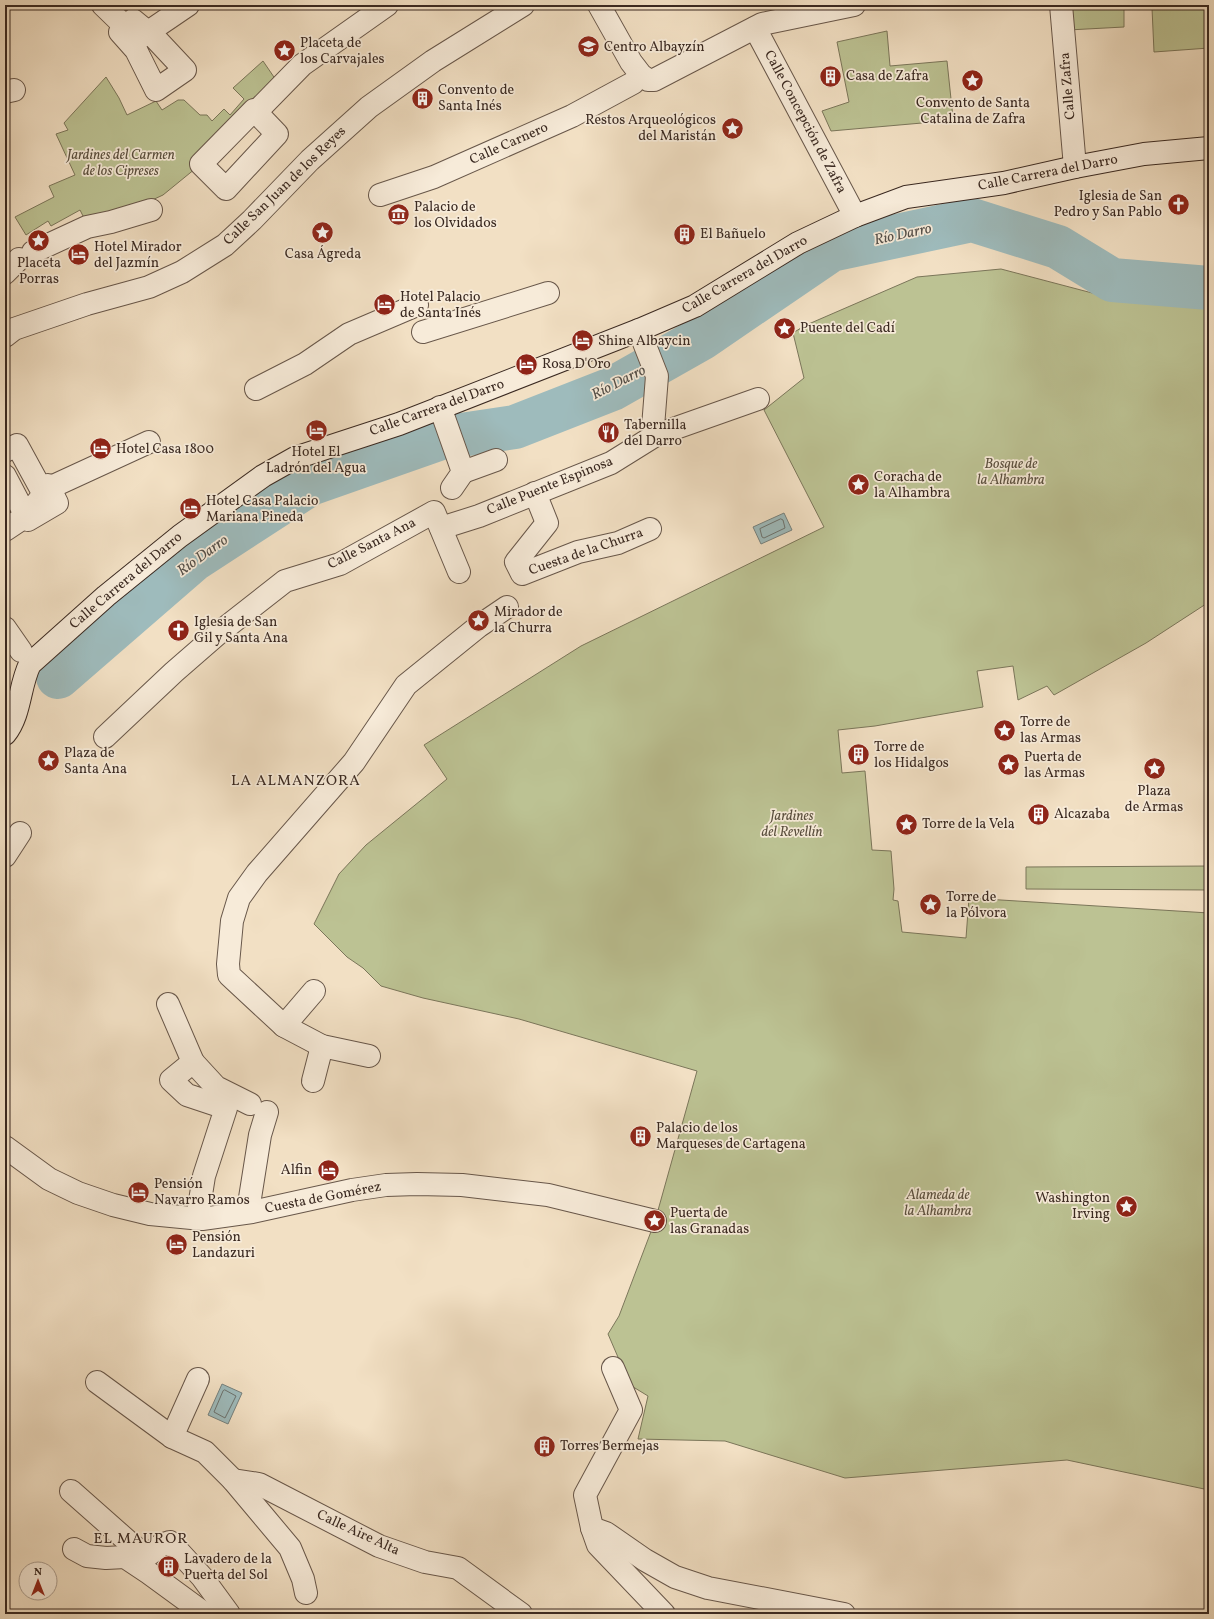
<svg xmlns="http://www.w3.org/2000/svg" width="1214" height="1619" font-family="Vollkorn,serif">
	<rect width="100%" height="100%" fill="#f2e0c4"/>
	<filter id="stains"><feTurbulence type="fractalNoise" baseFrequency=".005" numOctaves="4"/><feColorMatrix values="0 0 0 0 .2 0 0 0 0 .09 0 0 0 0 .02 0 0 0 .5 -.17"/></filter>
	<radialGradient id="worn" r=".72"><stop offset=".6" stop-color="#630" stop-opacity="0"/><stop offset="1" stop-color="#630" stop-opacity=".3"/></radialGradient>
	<g fill="#bcc293" stroke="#7b765a">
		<polygon points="1064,5 1124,5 1124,27 1068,30"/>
		<polygon points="1145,5 1209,5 1209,48 1154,52 1152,8 1145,7"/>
		<polygon points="887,31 890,66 947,61 953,118 922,121 922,123 831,131 822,111 849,102 837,42"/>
		<polygon points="263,61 278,83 201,164 163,195 109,220 87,224 80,210 51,226 48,221 26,235 15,217 54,197 49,186 75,175 56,134 68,130 64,123 106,77 119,98 127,115 156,101 162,110 178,100 184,100 200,115 207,115 212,121 224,109 230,115 244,99 233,88"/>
		<polygon points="1001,269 1115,299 1209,307 1209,602 1146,643 1054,695 1047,686 1018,700 1013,666 977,671 983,707 875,726 838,730 842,773 865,771 872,850 891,851 894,889 893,900 898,901 902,932 966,938 969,898 1209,913 1209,1490 1067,1460 845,1478 725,1441 638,1439 648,1396 630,1385 608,1334 619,1316 655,1221 697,1071 519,1019 423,998 381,986 363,968 347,957 314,924 339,874 366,845 447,779 424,745 581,646 824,527 764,410 804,378 793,333 804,326 917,277"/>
		<polygon points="1209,866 1209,890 1026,889 1026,867"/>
	</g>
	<g fill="#9ebbbc" stroke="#76817e">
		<polygon points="784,513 792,530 761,544 753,527"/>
		<polygon points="222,1384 242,1393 228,1424 208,1415"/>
	</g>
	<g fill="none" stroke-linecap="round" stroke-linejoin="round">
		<g stroke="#6c726e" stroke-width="1">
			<polygon points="781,519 783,520 785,528 764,538 762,537 760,529"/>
			<polygon points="225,1390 236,1396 225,1418 214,1412 223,1391"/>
		</g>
		<polyline stroke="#9ebbbc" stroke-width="44" points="58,677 193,560 310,484 441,438 515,427 612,389 702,338 831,250 972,220 1058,247 1112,280 1209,288"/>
		<defs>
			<g id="street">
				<polyline points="103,5 138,39 188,5"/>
				<polyline points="599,5 631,62 641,75 648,80 654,80 762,24 854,5"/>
				<polyline points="1061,5 1075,167"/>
				<polygon points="133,20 155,38 185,70 156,90 136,50 120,32"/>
				<polyline points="755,28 855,216"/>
				<polyline points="5,92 14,90"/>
				<polygon points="254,110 277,134 226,189 201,164"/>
				<polyline points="256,112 302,65 387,5"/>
				<polyline points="380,195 434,177 572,116 633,83"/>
				<polyline points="33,252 87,227 111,222 151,210"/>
				<polyline points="5,273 19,259"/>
				<polyline points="639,330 657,376 653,427 656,435"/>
				<polyline points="423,332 548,293"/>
				<polyline points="5,336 14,329 87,304 149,287 182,272 225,245 252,220 310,160 369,107 433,61 523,5"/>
				<polyline points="256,389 305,364 349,334 417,305"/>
				<polyline points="440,407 463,472 452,488"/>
				<polyline points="5,451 17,445 41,489 48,485 57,503 28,520 5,476"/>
				<polyline points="463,472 496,460"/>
				<polyline points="535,493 547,523 516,562 522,574 578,552 618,543 650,529"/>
				<polyline points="441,528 479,516 611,463 656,435 758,399"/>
				<polyline points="5,530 26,516 49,488 149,442"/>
				<polyline points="5,628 21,651"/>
				<polyline points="105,737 174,672 220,632 285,581 340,564 434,512 459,572"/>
				<polyline points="5,856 20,833"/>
				<polyline points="168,1004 193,1062 171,1080 187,1095 226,1108 204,1176 199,1207"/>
				<polyline points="284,1026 314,991"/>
				<polyline points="369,1056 322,1046 284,1026 229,975 228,964 232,921 239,898 257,873 354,762 406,685 479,626 507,607"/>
				<polyline points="193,1062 216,1087 250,1104"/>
				<polyline points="313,1081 322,1046"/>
				<polyline points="5,1147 49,1179 78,1193 113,1205 150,1214 202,1219 252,1212 352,1190 386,1185 417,1184 462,1185 548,1195 655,1221"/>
				<polyline points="250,1198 260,1135 267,1112"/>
				<polyline points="613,1368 631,1410 585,1495 592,1528 598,1545 664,1614"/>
				<polyline points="97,1382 172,1437 205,1452 233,1480 290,1548 303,1579 306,1593"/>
				<polyline points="172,1437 198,1379"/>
				<polyline points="233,1480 259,1484 379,1546 425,1562 458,1568 521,1614"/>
				<polyline points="71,1491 132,1545 147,1556 161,1545 170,1542 202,1577 229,1614"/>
				<polyline points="592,1528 606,1533 645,1560 675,1577 708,1588 844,1614"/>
				<polyline points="74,1549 87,1556 106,1558 125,1557 149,1573 205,1614"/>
			</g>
			<path id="secondary" d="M5,734C21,714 19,686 30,664L106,596L180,536L263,476L295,458L399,424L639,330L695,306L798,243L855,216L906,197L1004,183L1075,167L1144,154L1209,148"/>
		</defs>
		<use href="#street" stroke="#68574a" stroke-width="24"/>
		<use href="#secondary" stroke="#3a2921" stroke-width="24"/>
		<use href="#street" stroke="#f7ebd9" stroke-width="22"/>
		<use href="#secondary" stroke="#f7ebd9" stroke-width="22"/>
	</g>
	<defs>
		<symbol id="school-disc" viewBox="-11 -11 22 22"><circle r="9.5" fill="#8f2418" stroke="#f7ebd9"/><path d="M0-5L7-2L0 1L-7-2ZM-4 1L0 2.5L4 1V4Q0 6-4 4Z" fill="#fff"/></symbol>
		<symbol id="sight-disc" viewBox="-11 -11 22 22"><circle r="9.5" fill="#8f2418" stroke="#f7ebd9"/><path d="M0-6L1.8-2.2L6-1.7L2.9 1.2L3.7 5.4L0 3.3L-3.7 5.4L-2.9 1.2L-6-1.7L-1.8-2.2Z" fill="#fff"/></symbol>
		<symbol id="building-disc" viewBox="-11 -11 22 22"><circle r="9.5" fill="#8f2418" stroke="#f7ebd9"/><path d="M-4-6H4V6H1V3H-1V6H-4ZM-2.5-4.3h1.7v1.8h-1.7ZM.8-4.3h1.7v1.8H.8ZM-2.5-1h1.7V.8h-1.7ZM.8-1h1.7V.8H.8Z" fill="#fff"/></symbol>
		<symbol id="church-disc" viewBox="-11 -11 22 22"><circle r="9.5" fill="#8f2418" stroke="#f7ebd9"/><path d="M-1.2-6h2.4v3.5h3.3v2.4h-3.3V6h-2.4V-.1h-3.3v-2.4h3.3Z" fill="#fff"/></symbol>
		<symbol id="museum-disc" viewBox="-11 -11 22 22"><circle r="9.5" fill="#8f2418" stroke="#f7ebd9"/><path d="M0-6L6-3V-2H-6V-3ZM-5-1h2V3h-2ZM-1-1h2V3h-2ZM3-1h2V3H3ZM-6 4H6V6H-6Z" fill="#fff"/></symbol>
		<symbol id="hotel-disc" viewBox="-11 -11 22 22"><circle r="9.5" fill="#8f2418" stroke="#f7ebd9"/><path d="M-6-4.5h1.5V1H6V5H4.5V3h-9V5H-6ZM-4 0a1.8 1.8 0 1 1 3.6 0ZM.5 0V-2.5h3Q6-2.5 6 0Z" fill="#fff"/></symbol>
		<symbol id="restaurant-disc" viewBox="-11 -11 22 22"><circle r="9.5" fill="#8f2418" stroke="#f7ebd9"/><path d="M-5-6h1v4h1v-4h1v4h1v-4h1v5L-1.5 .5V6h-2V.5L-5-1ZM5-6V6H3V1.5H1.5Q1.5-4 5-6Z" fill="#fff"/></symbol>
	</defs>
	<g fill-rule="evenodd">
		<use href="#school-disc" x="576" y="34" width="25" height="25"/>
		<use href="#sight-disc" x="272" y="38" width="25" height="25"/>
		<use href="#building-disc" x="818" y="64" width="25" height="25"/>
		<use href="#sight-disc" x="960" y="68" width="25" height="25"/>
		<use href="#building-disc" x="410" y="86" width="25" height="25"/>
		<use href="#sight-disc" x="720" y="116" width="25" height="25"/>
		<use href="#church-disc" x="1166" y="192" width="25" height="25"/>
		<use href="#museum-disc" x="386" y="202" width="25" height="25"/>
		<use href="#sight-disc" x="310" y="220" width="25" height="25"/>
		<use href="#building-disc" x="672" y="222" width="25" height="25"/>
		<use href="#sight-disc" x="26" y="228" width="25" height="25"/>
		<use href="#hotel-disc" x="66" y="242" width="25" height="25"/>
		<use href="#hotel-disc" x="372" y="292" width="25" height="25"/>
		<use href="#sight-disc" x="772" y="316" width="25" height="25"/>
		<use href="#hotel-disc" x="570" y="328" width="25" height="25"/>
		<use href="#hotel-disc" x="514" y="352" width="25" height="25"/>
		<use href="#hotel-disc" x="304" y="418" width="25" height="25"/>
		<use href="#restaurant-disc" x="596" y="420" width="25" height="25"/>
		<use href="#hotel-disc" x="88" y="436" width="25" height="25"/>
		<use href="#sight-disc" x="846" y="472" width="25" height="25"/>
		<use href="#hotel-disc" x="178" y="496" width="25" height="25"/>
		<use href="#sight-disc" x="466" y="608" width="25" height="25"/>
		<use href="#church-disc" x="166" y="618" width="25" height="25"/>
		<use href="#sight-disc" x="992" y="718" width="25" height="25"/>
		<use href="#building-disc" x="846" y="742" width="25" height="25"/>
		<use href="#sight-disc" x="36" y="748" width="25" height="25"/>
		<use href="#sight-disc" x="996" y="752" width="25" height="25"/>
		<use href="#sight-disc" x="1142" y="756" width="25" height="25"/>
		<use href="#building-disc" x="1026" y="802" width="25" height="25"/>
		<use href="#sight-disc" x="894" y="812" width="25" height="25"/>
		<use href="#sight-disc" x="918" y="892" width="25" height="25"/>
		<use href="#building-disc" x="628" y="1124" width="25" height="25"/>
		<use href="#hotel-disc" x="316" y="1158" width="25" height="25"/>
		<use href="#hotel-disc" x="126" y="1180" width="25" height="25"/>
		<use href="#sight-disc" x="1114" y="1194" width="25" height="25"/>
		<use href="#sight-disc" x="642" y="1208" width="25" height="25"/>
		<use href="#hotel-disc" x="164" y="1232" width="25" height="25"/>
		<use href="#building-disc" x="532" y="1434" width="25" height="25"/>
		<use href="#building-disc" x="156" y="1554" width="25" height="25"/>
	</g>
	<g text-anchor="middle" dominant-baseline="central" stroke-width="3.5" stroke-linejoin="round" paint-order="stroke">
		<g font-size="14" fill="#3a2921" stroke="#f7ebd9" text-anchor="start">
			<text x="300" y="43">Placeta de<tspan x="300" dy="16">los Carvajales</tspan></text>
			<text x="604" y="47">Centro Albayzín</text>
			<text x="846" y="76">Casa de Zafra</text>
			<text x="438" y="90">Convento de<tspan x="438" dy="16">Santa Inés</tspan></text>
			<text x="973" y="103" text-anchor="middle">Convento de Santa<tspan x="973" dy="16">Catalina de Zafra</tspan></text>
			<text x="716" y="120" text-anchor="end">Restos Arqueológicos<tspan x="716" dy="16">del Maristán</tspan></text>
			<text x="1162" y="196" text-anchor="end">Iglesia de San<tspan x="1162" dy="16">Pedro y San Pablo</tspan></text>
			<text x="414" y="207">Palacio de<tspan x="414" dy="16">los Olvidados</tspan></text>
			<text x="700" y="234">El Bañuelo</text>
			<text x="94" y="247">Hotel Mirador<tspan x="94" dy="16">del Jazmín</tspan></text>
			<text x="323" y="254" text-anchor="middle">Casa Ágreda</text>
			<text x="39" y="263" text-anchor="middle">Placeta<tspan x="39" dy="16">Porras</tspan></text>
			<text x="400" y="297">Hotel Palacio<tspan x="400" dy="16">de Santa Inés</tspan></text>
			<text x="800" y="328">Puente del Cadí</text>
			<text x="598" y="341">Shine Albaycin</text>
			<text x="542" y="364">Rosa D'Oro</text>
			<text x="624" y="425">Tabernilla<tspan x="624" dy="16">del Darro</tspan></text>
			<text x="116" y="449">Hotel Casa 1800</text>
			<text x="316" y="452" text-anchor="middle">Hotel El<tspan x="316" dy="16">Ladrón del Agua</tspan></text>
			<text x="874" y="477">Coracha de<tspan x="874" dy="16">la Alhambra</tspan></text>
			<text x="206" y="501">Hotel Casa Palacio<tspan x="206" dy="16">Mariana Pineda</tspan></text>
			<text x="494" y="612">Mirador de<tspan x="494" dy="16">la Churra</tspan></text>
			<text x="194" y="622">Iglesia de San<tspan x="194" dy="16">Gil y Santa Ana</tspan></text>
			<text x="1020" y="722">Torre de<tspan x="1020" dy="16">las Armas</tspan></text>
			<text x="874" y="747">Torre de<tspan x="874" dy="16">los Hidalgos</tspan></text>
			<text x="64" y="753">Plaza de<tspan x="64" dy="16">Santa Ana</tspan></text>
			<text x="1024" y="757">Puerta de<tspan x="1024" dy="16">las Armas</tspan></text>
			<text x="1154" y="791" text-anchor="middle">Plaza<tspan x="1154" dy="16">de Armas</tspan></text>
			<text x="1054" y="814">Alcazaba</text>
			<text x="922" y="824">Torre de la Vela</text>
			<text x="946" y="897">Torre de<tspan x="946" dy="16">la Pólvora</tspan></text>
			<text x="656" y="1128">Palacio de los<tspan x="656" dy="16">Marqueses de Cartagena</tspan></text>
			<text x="312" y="1170" text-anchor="end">Alfin</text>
			<text x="154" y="1184">Pensión<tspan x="154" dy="16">Navarro Ramos</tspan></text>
			<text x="1110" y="1198" text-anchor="end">Washington<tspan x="1110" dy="16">Irving</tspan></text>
			<text x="670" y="1213">Puerta de<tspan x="670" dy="16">las Granadas</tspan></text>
			<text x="192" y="1237">Pensión<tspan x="192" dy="16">Landazuri</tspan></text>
			<text x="560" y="1446">Torres Bermejas</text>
			<text x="184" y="1559">Lavadero de la<tspan x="184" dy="16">Puerta del Sol</tspan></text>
		</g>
		<g font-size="14" fill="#3a2921" stroke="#f7ebd9">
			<text transform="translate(1068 86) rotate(-95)">Calle Zafra</text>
			<text transform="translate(805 122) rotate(62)">Calle Concepción de Zafra</text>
			<text transform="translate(509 144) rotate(-24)">Calle Carnero</text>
			<text transform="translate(1048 173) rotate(-11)">Calle Carrera del Darro</text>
			<text transform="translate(285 186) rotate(-44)">Calle San Juan de los Reyes</text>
			<text transform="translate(745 275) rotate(-30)">Calle Carrera del Darro</text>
			<text transform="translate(437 408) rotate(-20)">Calle Carrera del Darro</text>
			<text transform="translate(550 486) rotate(-22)">Calle Puente Espinosa</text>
			<text transform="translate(372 544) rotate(-27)">Calle Santa Ana</text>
			<text transform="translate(586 552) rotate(-19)">Cuesta de la Churra</text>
			<text transform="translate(126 581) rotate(-40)">Calle Carrera del Darro</text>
			<text transform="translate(323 1198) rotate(-11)">Cuesta de Gomérez</text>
			<text transform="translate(358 1533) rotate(25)">Calle Aire Alta</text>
		</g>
		<g font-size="14" font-style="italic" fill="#5a4f3e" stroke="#f7ebd9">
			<text x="121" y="155">Jardines del Carmen<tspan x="121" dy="16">de los Cipreses</tspan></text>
			<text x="1011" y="464">Bosque de<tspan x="1011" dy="16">la Alhambra</tspan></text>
			<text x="792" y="816">Jardines<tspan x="792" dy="16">del Revellín</tspan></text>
			<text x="938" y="1195">Alameda de<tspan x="938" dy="16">la Alhambra</tspan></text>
		</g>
		<g font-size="15" font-style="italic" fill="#534e48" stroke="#f7ebd9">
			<text transform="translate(903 235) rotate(-12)">Río Darro</text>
			<text transform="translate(619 383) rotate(-27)">Río Darro</text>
			<text transform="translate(203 556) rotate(-36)">Río Darro</text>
		</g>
		<g font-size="15" letter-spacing="1" fill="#3a2921" stroke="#f7ebd9">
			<text x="296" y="781">LA ALMANZORA</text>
			<text x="141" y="1539">EL MAUROR</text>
		</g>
	</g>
	<rect width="1214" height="1619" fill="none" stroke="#f2e0c4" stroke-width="20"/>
	<rect x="6" y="6" width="1202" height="1607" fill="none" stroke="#3a2921" stroke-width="2"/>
	<rect x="10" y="10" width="1194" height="1599" fill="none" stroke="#3a2921"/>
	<g transform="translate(38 1581)"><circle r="19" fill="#f7ebd9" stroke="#ab9d8f"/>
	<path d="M0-3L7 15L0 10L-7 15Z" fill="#8f2418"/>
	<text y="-6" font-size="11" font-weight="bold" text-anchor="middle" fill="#3a2921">N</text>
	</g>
	<rect width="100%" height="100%" filter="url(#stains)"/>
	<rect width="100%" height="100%" fill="url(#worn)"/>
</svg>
